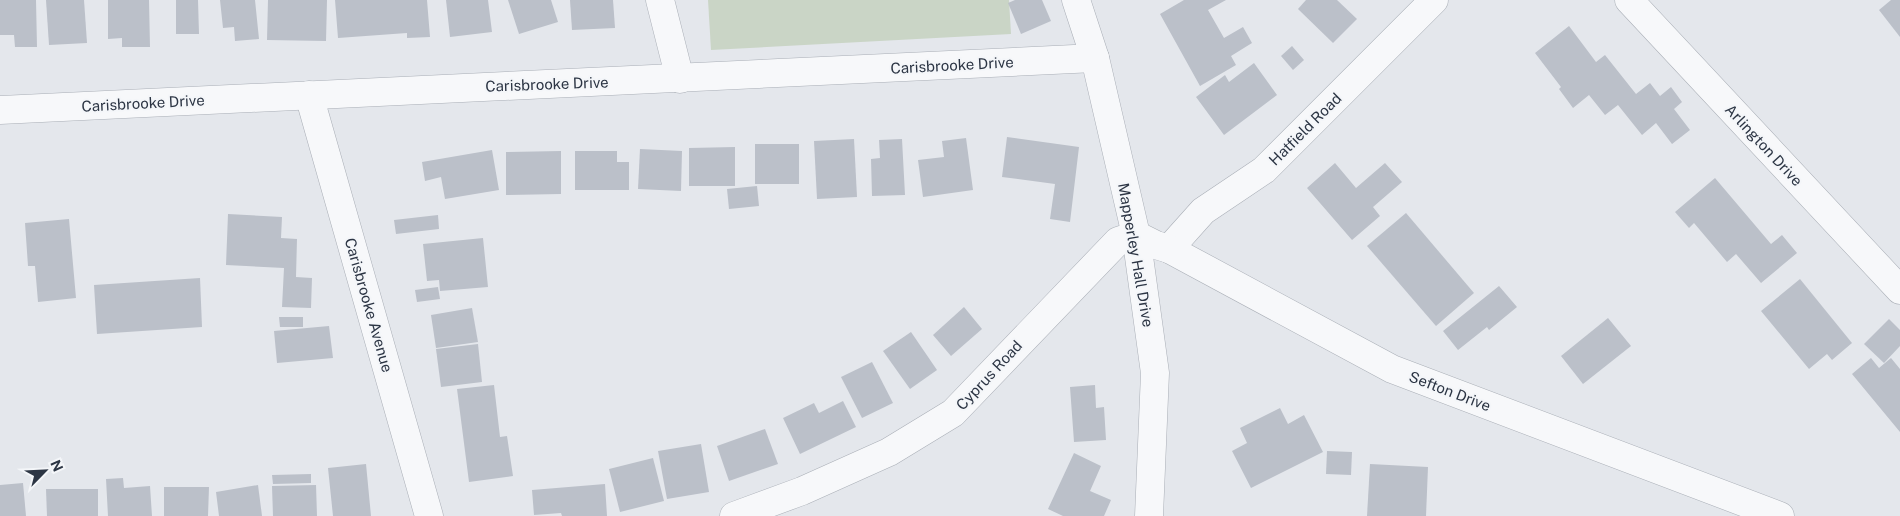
<svg xmlns="http://www.w3.org/2000/svg" width="1900" height="516" font-family="'Public Sans',sans-serif">
	<rect width="100%" height="100%" fill="#e4e7ec"/>
	<polygon fill="#cad5c6" points="708,0 1009,0 1011,34 711,50"/>
	<g fill="#bbc0c9">
		<polygon points="0,0 36,0 37,47 15,47 14,35 0,35"/>
		<polygon points="46,0 84,0 87,43 49,45"/>
		<polygon points="108,0 149,0 150,47 122,47 122,38 108,39"/>
		<polygon points="176,0 198,0 199,34 176,34"/>
		<polygon points="220,0 255,0 259,39 235,41 234,27 223,28"/>
		<polygon points="268,0 327,0 326,41 267,40"/>
		<polygon points="335,0 427,0 430,37 407,38 407,33 338,38"/>
		<polygon points="446,0 488,0 492,32 450,37"/>
		<polygon points="508,0 551,0 558,22 519,34"/>
		<polygon points="570,0 613,0 615,28 572,30"/>
		<polygon points="1015,0 1042,0 1051,21 1021,34 1008,3"/>
		<polygon points="1184,0 1226,0 1208,10 1224,38 1243,27 1252,43 1231,56 1236,65 1200,86 1160,14"/>
		<polygon points="1306,0 1337,0 1357,19 1333,43 1298,9"/>
		<polygon points="1891,0 1900,0 1900,37 1879,10"/>
		<polygon points="1569,26 1596,62 1605,55 1636,94 1650,83 1660,96 1671,87 1682,102 1674,109 1690,130 1672,144 1656,123 1642,135 1618,105 1605,115 1589,95 1573,108 1559,89 1561,87 1535,53"/>
		<polygon points="1292,46 1304,60 1293,70 1281,56"/>
		<polygon points="1254,63 1277,95 1224,135 1196,97 1225,75 1229,82"/>
		<polygon points="1007,137 1079,147 1070,222 1050,219 1055,184 1002,177"/>
		<polygon points="966,138 973,190 923,197 918,160 944,157 942,141"/>
		<polygon points="854,139 857,197 817,199 814,141"/>
		<polygon points="902,139 905,195 872,196 871,159 880,158 879,140"/>
		<rect x="755" y="144" width="44" height="40"/>
		<polygon points="735,147 735,186 689,186 689,148"/>
		<polygon points="640,149 682,151 681,191 638,189"/>
		<polygon points="492,150 499,190 445,199 441,177 425,181 422,162"/>
		<polygon points="561,151 561,194 506,195 506,152"/>
		<polygon points="575,151 617,151 617,162 629,162 629,190 575,190"/>
		<polygon points="1335,163 1356,188 1385,163 1402,182 1373,207 1380,216 1352,240 1307,188"/>
		<polygon points="1715,178 1771,244 1782,235 1797,253 1761,283 1736,254 1727,262 1694,223 1689,228 1675,212"/>
		<polygon points="757,186 759,206 729,209 727,189"/>
		<polygon points="1406,213 1474,293 1436,326 1367,246"/>
		<polygon points="228,214 282,217 281,238 297,239 296,277 312,278 311,308 282,307 284,268 226,265"/>
		<polygon points="438,215 439,229 396,234 394,220"/>
		<polygon points="69,219 76,298 38,302 35,266 28,266 25,223"/>
		<polygon points="483,238 488,287 440,291 439,280 427,281 423,244"/>
		<polygon points="200,278 202,327 97,334 94,285"/>
		<polygon points="1800,279 1852,343 1832,360 1827,354 1809,369 1761,311"/>
		<polygon points="1499,286 1517,307 1489,330 1487,327 1458,350 1443,331"/>
		<polygon points="438,287 440,299 417,302 415,290"/>
		<polygon points="964,307 982,329 951,356 933,335"/>
		<polygon points="472,308 478,342 436,348 431,315"/>
		<polygon points="279,317 303,317 303,327 280,327"/>
		<polygon points="1608,318 1631,346 1583,384 1561,356"/>
		<polygon points="1889,319 1900,330 1900,346 1884,363 1864,344"/>
		<polygon points="329,326 333,358 277,363 274,331"/>
		<polygon points="911,332 937,370 910,389 883,351"/>
		<polygon points="478,344 482,382 441,387 436,349"/>
		<polygon points="1871,358 1879,368 1891,358 1900,369 1900,432 1852,374"/>
		<polygon points="872,362 893,403 862,418 841,377"/>
		<polygon points="494,385 500,437 507,436 513,476 469,482 457,389"/>
		<polygon points="1095,385 1096,408 1104,407 1106,440 1074,442 1070,387"/>
		<polygon points="843,401 856,427 800,454 783,418 814,403 819,413"/>
		<polygon points="1280,408 1288,424 1304,415 1323,452 1251,488 1232,451 1247,443 1240,428"/>
		<polygon points="765,429 778,464 729,481 717,446"/>
		<polygon points="701,444 709,492 667,499 658,451"/>
		<polygon points="1327,451 1352,452 1351,475 1326,474"/>
		<polygon points="1074,453 1101,466 1090,491 1111,500 1104,516 1063,516 1048,509"/>
		<polygon points="653,458 664,501 620,512 609,469"/>
		<polygon points="366,464 371,516 333,516 328,468"/>
		<polygon points="1370,464 1428,467 1426,516 1367,516"/>
		<polygon points="311,474 311,483 273,484 272,475"/>
		<polygon points="123,478 124,488 150,486 152,516 108,516 106,479"/>
		<polygon points="23,483 26,516 0,516 0,485"/>
		<polygon points="605,484 607,516 562,516 561,513 534,515 532,490"/>
		<polygon points="258,485 262,516 219,516 216,492"/>
		<polygon points="316,485 317,516 273,516 272,486"/>
		<polygon points="164,487 209,487 208,516 164,516"/>
		<polygon points="46,489 98,489 98,516 47,516"/>
	</g>
	<g fill="none" stroke-linecap="round" stroke-linejoin="round">
		<defs>
			<g id="minor">
				<polyline points="660,0 680,79"/>
				<polyline points="1076,0 1095,58 1136,235 1155,373 1149,516"/>
				<polyline points="1629,0 1900,290"/>
				<polyline points="309,95 429,516"/>
				<polyline points="0,110 1095,58"/>
				<polyline points="1169,249 1203,211 1264,170 1434,0"/>
				<polyline points="734,516 802,491 889,452 953,413 1118,241 1136,235 1156,245 1169,249 1392,369 1780,516"/>
			</g>
		</defs>
		<use href="#minor" stroke="#a9aeb6" stroke-width="29"/>
		<use href="#minor" stroke="#f7f8fa" stroke-width="28"/>
	</g>
	<g text-anchor="middle" dominant-baseline="central" stroke-width="4" stroke-linejoin="round" paint-order="stroke">
		<g font-size="15" fill="#2c3544" stroke="#f4f6f9">
			<text transform="translate(952 65) rotate(-3)">Carisbrooke Drive</text>
			<text transform="translate(547 84) rotate(-2)">Carisbrooke Drive</text>
			<text transform="translate(143 103) rotate(-3)">Carisbrooke Drive</text>
			<text transform="translate(1305 129) rotate(-45)">Hatfield Road</text>
			<text transform="translate(1764 145) rotate(47)">Arlington Drive</text>
			<text transform="translate(1136 255) rotate(80)">Mapperley Hall Drive</text>
			<text transform="translate(369 305) rotate(74)">Carisbrooke Avenue</text>
			<text transform="translate(989 375) rotate(-47)">Cyprus Road</text>
			<text transform="translate(1450 391) rotate(21)">Sefton Drive</text>
		</g>
	</g>
	<g transform="translate(45 471) rotate(66)" stroke="#f4f6f9" stroke-width="4" paint-order="stroke">
	<path d="M0-4L9 19L0 12L-9 19Z" fill="#2c3544"/>
	<text y="-8" font-size="14" font-weight="bold" text-anchor="middle" fill="#2c3544">N</text>
	</g>
</svg>
